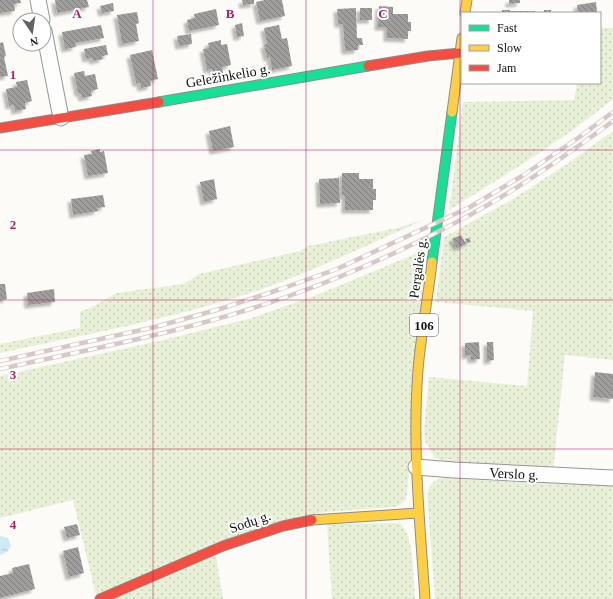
<svg xmlns="http://www.w3.org/2000/svg" width="613" height="599" font-family="Georgia,serif">
	<defs>
		<pattern id="grass-dots" width="8" height="8" patternUnits="userSpaceOnUse"><rect width="8" height="8" fill="#e8f1d8"/><path d="M2 2h.1M6 6h.1" fill="none" stroke="#c6ceb8" stroke-width="1.8" stroke-linecap="round"/></pattern>
		<pattern id="water-ripples" width="26" height="14" patternUnits="userSpaceOnUse"><rect width="26" height="14" fill="#ceeaf5"/><path d="M2 4q2-2 4 0t4 0M15 11q2-2 4 0t4 0" fill="none" stroke="#b0c8d1"/></pattern>
		<pattern id="building-back-hatch" width="6" height="6" patternUnits="userSpaceOnUse"><rect width="6" height="6" fill="#a09e9c"/><path d="M-1 5l2 2M0 0l6 6M5-1l2 2" fill="none" stroke="#817f7e"/></pattern>
		<filter id="shadow"><feDropShadow dx="-3.5" dy="3.5" stdDeviation="1" flood-color="#0004"/></filter>
	</defs>
	<rect width="100%" height="100%" fill="#fcfbf7"/>
	<g fill="url(#grass-dots)">
		<path d="M600,28H613V99C562,141 505,175 449,210L463,102L574,100L577,83H600Z"/>
		<polygon points="613,131 613,360 565,355 553,472 449,464 434,457 425,441 424,430 429,377 527,386 533,311 436,302 444,237 513,199 570,162"/>
		<path d="M426,219C372,243 318,269 262,289C177,318 88,334 0,353V344L80,328V312L94,306L116,293L184,284L199,274L300,251L308,246L397,228Z"/>
		<polygon points="425,250 407,495 405,501 396,507 324,512 96,595 73,500 0,518 0,376 163,340 252,318 319,294"/>
		<path d="M441,478L613,486V599H435L427,493C430,485 433,481 441,478Z"/>
		<path d="M400,523C415,537 413,578 415,599H332L327,524Z"/>
		<polygon points="216,555 223,599 114,599"/>
	</g>
	<polygon fill="url(#water-ripples)" points="0,536 8,538 11,546 7,552 0,555"/>
	<g fill="url(#building-back-hatch)" filter="url(#shadow)">
		<polygon points="0,0 20,0 21,3 14,4 15,11 0,13"/>
		<polygon points="55,0 87,0 89,7 57,13"/>
		<polygon points="242,0 254,0 254,4 243,5"/>
		<polygon points="265,0 282,0 285,16 260,21 256,2"/>
		<polygon points="509,0 520,0 520,3 509,4"/>
		<polygon points="596,2 597,12 578,13 577,5"/>
		<polygon points="113,3 114,11 102,13 100,6"/>
		<polygon points="379,6 393,7 393,14 408,14 408,22 411,22 411,31 408,31 408,39 387,38 387,27 378,27"/>
		<polygon points="356,8 357,38 362,38 363,45 358,45 358,50 345,51 343,24 338,24 337,9"/>
		<rect x="360" y="8" width="12" height="12"/>
		<polygon points="216,9 219,25 189,31 187,20 195,18 194,14"/>
		<polygon points="502,10 510,10 510,11 535,11 535,13 496,13 496,12 502,12"/>
		<rect x="544" y="10" width="7" height="3"/>
		<polygon points="137,12 139,23 136,24 139,41 122,44 117,15"/>
		<polygon points="242,23 244,36 237,37 235,25"/>
		<polygon points="101,25 104,38 75,43 76,47 65,49 62,32"/>
		<polygon points="279,25 282,39 287,38 292,66 272,70 270,57 267,58 264,45 267,44 264,28"/>
		<polygon points="191,34 192,44 179,46 177,36"/>
		<polygon points="221,40 221,45 227,44 231,65 222,67 223,73 213,75 212,69 207,70 203,49 209,48 208,43"/>
		<polygon points="3,42 6,56 4,57 8,76 0,77 0,43"/>
		<polygon points="106,45 108,55 102,56 103,59 93,61 92,58 86,59 84,49"/>
		<polygon points="152,50 158,79 150,81 151,86 141,88 140,83 136,83 130,55"/>
		<polygon points="84,71 85,76 95,74 98,89 91,91 92,96 82,98 81,93 78,93 74,73"/>
		<polygon points="27,80 32,101 25,103 26,109 15,111 14,105 9,106 6,89 17,87 16,82"/>
		<polygon points="230,126 234,147 213,151 209,131"/>
		<polygon points="100,149 100,152 104,151 108,173 88,176 84,155 92,154 91,151"/>
		<polygon points="342,173 359,173 359,179 373,179 373,189 376,189 376,200 373,200 373,210 345,210 345,196 342,195"/>
		<polygon points="339,178 340,203 320,204 319,179"/>
		<polygon points="214,179 217,199 204,202 200,182"/>
		<polygon points="103,195 105,207 97,208 98,211 73,215 71,199"/>
		<polygon points="461,235 466,244 457,248 452,239"/>
		<polygon points="469,238 471,242 467,243 465,239"/>
		<polygon points="0,284 5,284 7,299 0,300"/>
		<polygon points="54,289 55,302 28,305 27,293"/>
		<polygon points="479,342 480,359 471,360 471,355 465,356 465,343"/>
		<polygon points="487,342 493,342 494,360 487,361"/>
		<polygon points="595,372 613,374 613,399 593,397"/>
		<polygon points="77,524 80,535 67,538 64,527"/>
		<polygon points="78,547 84,573 69,577 63,551"/>
		<polygon points="29,564 35,589 0,598 0,576 13,573 12,568"/>
	</g>
	<g fill="none" stroke-linecap="round" stroke-linejoin="round">
		<defs>
			<g id="street">
				<polyline points="38,0 42,20"/>
				<polyline points="44,31 61,118"/>
				<polyline points="416,467 454,470 613,478"/>
			</g>
			<g id="fast">
				<polyline points="159,102 368,66"/>
				<polyline points="432,262 452,112"/>
			</g>
			<g id="slow">
				<polyline points="465,13 467,0"/>
				<polyline points="452,112 462,38"/>
				<polyline points="312,520 418,513"/>
				<path d="M425,599C420,523 412,447 418,370C421,334 428,298 432,262"/>
			</g>
			<g id="jam">
				<polyline points="368,66 428,56 460,53"/>
				<polyline points="0,128 159,102"/>
				<polyline points="100,599 223,546 283,526 312,520"/>
			</g>
		</defs>
		<use href="#street" stroke="#979695" stroke-width="17"/>
		<use href="#fast" stroke="#8d8d8b" stroke-width="11"/>
		<use href="#slow" stroke="#8d8d8b" stroke-width="11"/>
		<use href="#jam" stroke="#8d8d8b" stroke-width="11"/>
		<use href="#street" stroke="#fffefe" stroke-width="15"/>
		<use href="#fast" stroke="#16e098" stroke-width="9"/>
		<use href="#slow" stroke="#ffcf43" stroke-width="9"/>
		<use href="#jam" stroke="#f24e42" stroke-width="9"/>
		<defs>
			<g id="rail">
				<polyline points="0,361 155,327 220,309 281,289 337,269 470,207 522,176 578,138 613,112"/>
				<path d="M0,369C96,348 194,330 286,297C349,275 411,247 470,215C520,188 567,155 613,121"/>
			</g>
		</defs>
		<use href="#rail" stroke="#d7c7c8" stroke-width="4.5"/>
		<use href="#rail" stroke="#fff" stroke-width="3" stroke-dasharray="9" stroke-linecap="butt"/>
	</g>
	<path fill="none" stroke="#c2185b" stroke-width="1" stroke-opacity="0.55" d="M153,0V599M306,0V599M460,0V599M0,150H613M0,300H613M0,449H613"/>
	<g text-anchor="middle" dominant-baseline="central" stroke-width="4" stroke-linejoin="round" paint-order="stroke">
		<rect fill="#fff" stroke="#585858" stroke-width="1" x="410" y="314" width="28" height="22" rx="3"/>
		<g font-size="13" font-weight="bold" fill="#111">
			<text x="424" y="325">106</text>
		</g>
		<g font-size="14" fill="#111" stroke="#fff">
			<text transform="translate(228 76) rotate(-10)">Geležinkelio g.</text>
			<text transform="translate(418 268) rotate(-82)">Pergalės g.</text>
			<text transform="translate(514 474) rotate(3)">Verslo g.</text>
			<text transform="translate(250 522) rotate(-19)">Sodų g.</text>
		</g>
	</g>
	<g font-size="13" text-anchor="middle" font-weight="bold" fill="#c2185b" stroke="#fff" stroke-width="4" stroke-linejoin="round" paint-order="stroke">
		<text x="77" y="18">A</text>
		<text x="230" y="18">B</text>
		<text x="383" y="18">C</text>
		<text x="13" y="79">1</text>
		<text x="13" y="229">2</text>
		<text x="13" y="379">3</text>
		<text x="13" y="529">4</text>
	</g>
	<rect x="461" y="12" width="140" height="72" fill="#ffffff" stroke="#a0a0a0"/>
	<rect x="469" y="25" width="20" height="6" fill="#16e098" stroke="#a0a0a0"/>
	<text x="497" y="32" font-size="12" fill="#111111">Fast</text>
	<rect x="469" y="45" width="20" height="6" fill="#ffcf43" stroke="#a0a0a0"/>
	<text x="497" y="52" font-size="12" fill="#111111">Slow</text>
	<rect x="469" y="65" width="20" height="6" fill="#f24e42" stroke="#a0a0a0"/>
	<text x="497" y="72" font-size="12" fill="#111111">Jam</text>
	<g transform="translate(32 32) rotate(167)"><circle r="19" fill="#ffffff" stroke="#a0a0a0"/>
	<path d="M0-3L7 15L0 10L-7 15Z" fill="#636362"/>
	<text y="-6" font-size="11" font-weight="bold" text-anchor="middle" fill="#111111">N</text>
	</g>
</svg>
